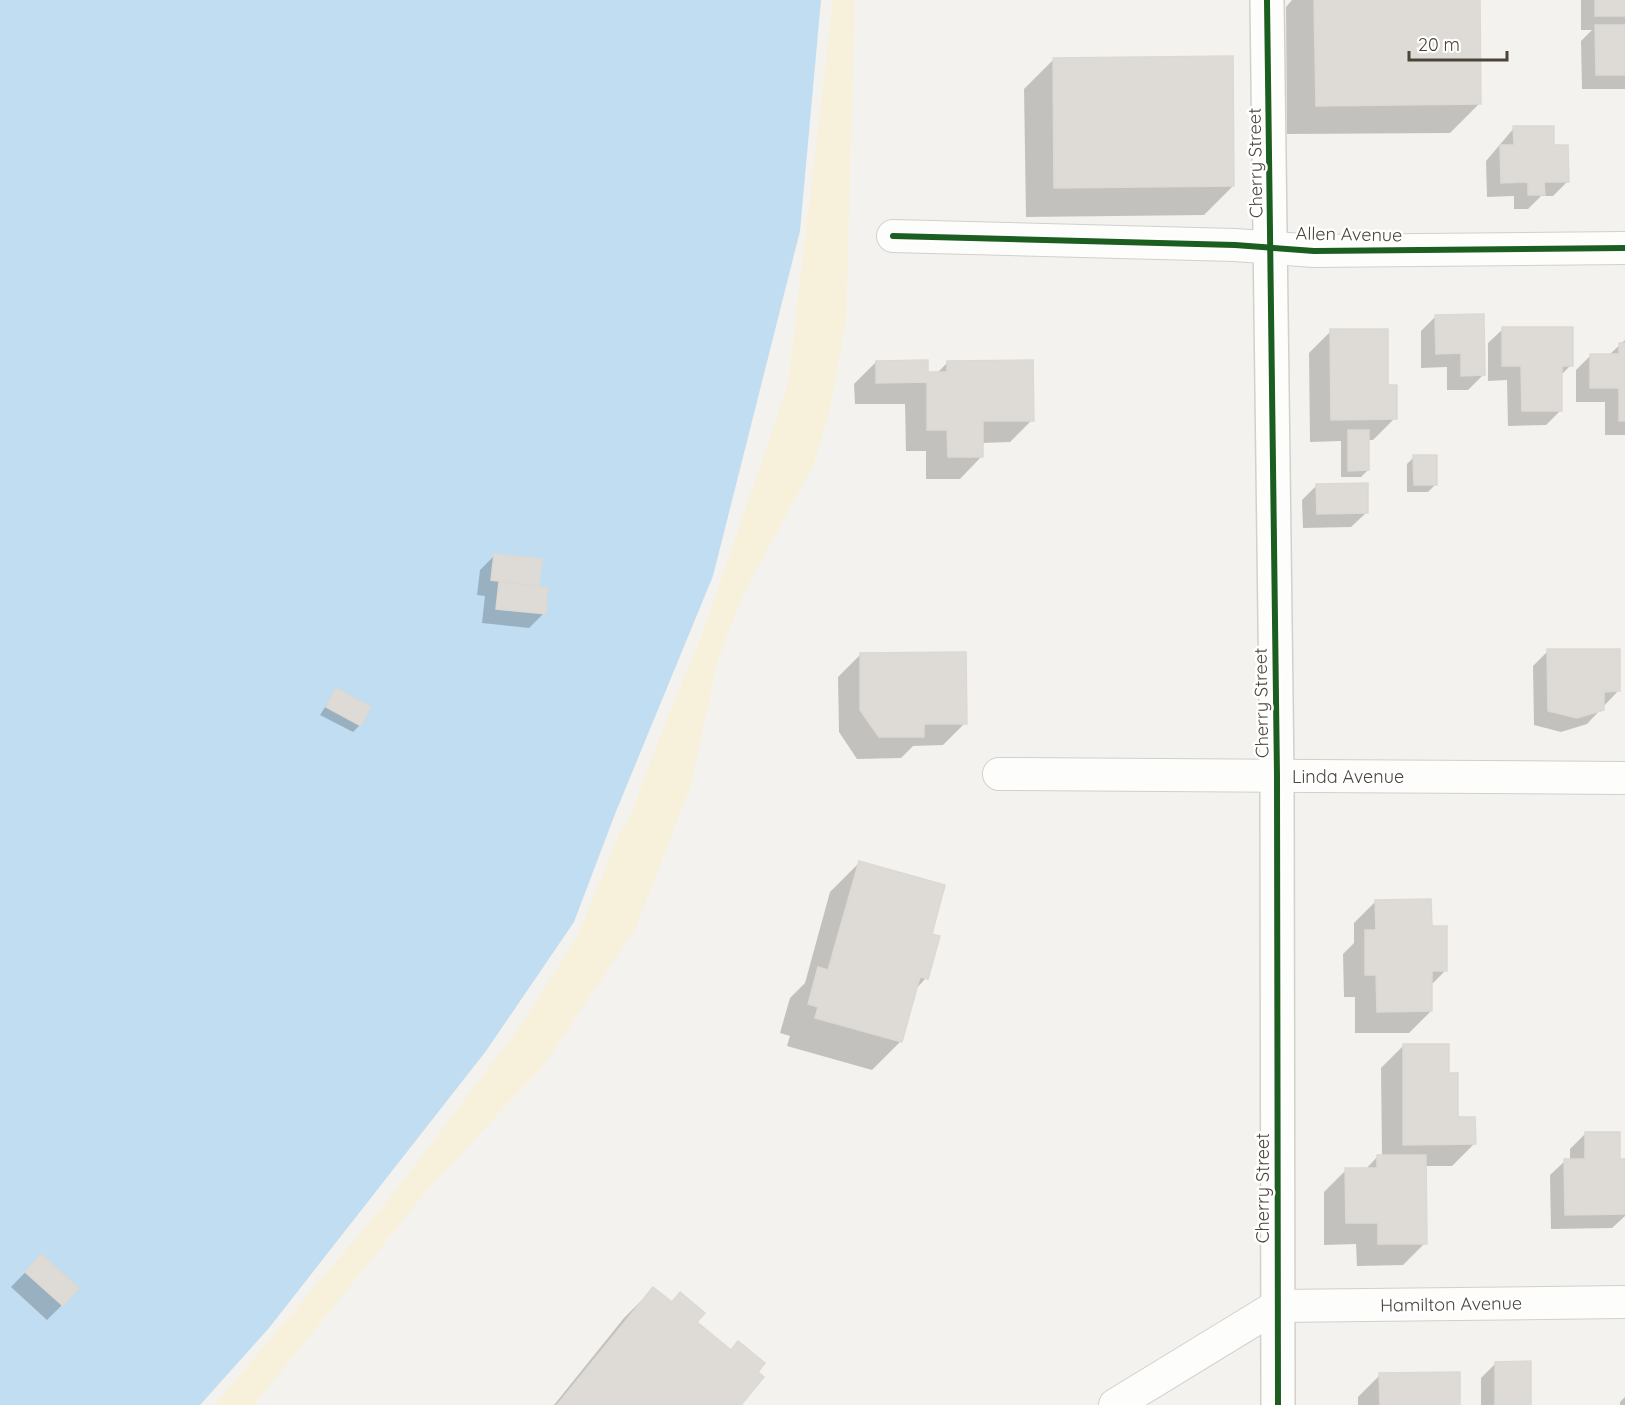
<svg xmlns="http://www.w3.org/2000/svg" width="1625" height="1405" font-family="Quicksand,sans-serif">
	<rect width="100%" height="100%" fill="#f4f2ee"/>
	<polygon fill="#f7f0da" points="833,0 855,0 846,321 829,414 813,466 745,591 718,659 691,785 636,927 546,1062 425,1193 254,1405 214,1405 386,1203 521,1025 578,935 620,832 630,818 660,736 703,633 788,384"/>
	<polygon fill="#c0ddf1" points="0,0 821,0 800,231 713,576 615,814 574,922 486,1051 269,1328 200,1405 0,1405"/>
	<g fill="#0003">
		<polygon points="1292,0 1479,0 1479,104 1450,133 1287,134 1286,7"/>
		<polygon points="1581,0 1625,0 1625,89 1582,89 1581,41 1592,30 1581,30"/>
		<polygon points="1053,60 1233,186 1204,215 1026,217 1024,89"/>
		<polygon points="1514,128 1553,146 1567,182 1553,196 1541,196 1528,209 1514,209 1514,196 1487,197 1486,161"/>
		<polygon points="1436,316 1483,375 1468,390 1447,390 1447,367 1421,368 1421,331"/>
		<polygon points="1503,329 1571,365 1560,376 1561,410 1546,425 1508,426 1507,380 1488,381 1488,343"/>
		<polygon points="1331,331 1387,386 1395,418 1373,440 1367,440 1368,470 1361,477 1341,477 1341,441 1310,442 1309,353"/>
		<polygon points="1625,340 1625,435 1605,435 1605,402 1576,402 1576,370 1591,355 1609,355"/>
		<polygon points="876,362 927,373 937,373 947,363 1032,420 1010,442 982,443 982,456 960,479 926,479 926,451 906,451 905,404 855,404 854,384"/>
		<polygon points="1414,457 1435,485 1428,492 1407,492 1407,464"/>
		<polygon points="1317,485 1366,513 1351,527 1303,528 1302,500"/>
		<polygon points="494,556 538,585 535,588 544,613 529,628 482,623 485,596 477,595 480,570"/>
		<polygon points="1548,651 1619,690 1587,724 1561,732 1534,725 1533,666"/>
		<polygon points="860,655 965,723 943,745 913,746 901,758 857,759 839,732 838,677"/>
		<polygon points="336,690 360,725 353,732 320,715"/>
		<polygon points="859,863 930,935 926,978 915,990 901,1041 872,1070 787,1046 790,1036 780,1033 790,998 805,983 830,892"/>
		<polygon points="1376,901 1430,928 1446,970 1431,985 1431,1011 1409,1033 1355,1033 1355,997 1344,997 1343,954 1354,943 1354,923"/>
		<polygon points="1403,1046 1448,1075 1457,1119 1474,1144 1452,1166 1425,1166 1425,1243 1403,1265 1357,1266 1356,1244 1324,1245 1324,1192 1346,1170 1365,1170 1378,1156 1382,1156 1381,1068"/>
		<polygon points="1585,1134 1619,1160 1625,1160 1625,1216 1612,1228 1551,1229 1550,1175 1565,1161 1570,1161 1570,1149"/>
		<polygon points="41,1256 62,1305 47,1320 11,1287"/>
		<polygon points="653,1289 730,1352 739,1405 554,1405 624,1318"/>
		<polygon points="1496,1363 1529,1405 1481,1405 1481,1378"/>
		<polygon points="1380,1375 1459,1405 1358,1405 1358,1397"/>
		<polygon points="1625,1397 1625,1405 1620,1405 1620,1402"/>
	</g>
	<g fill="#dedbd6" stroke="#dcd9d4" stroke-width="1.5">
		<polygon points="1314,0 1480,0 1481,104 1316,106"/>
		<rect x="1595" y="0" width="30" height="16"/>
		<polygon points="1595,25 1625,25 1625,75 1596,75"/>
		<polygon points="1233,56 1234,186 1054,188 1053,58"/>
		<polygon points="1513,126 1554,126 1554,145 1568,145 1569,182 1544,182 1545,195 1528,195 1528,182 1501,183 1500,145 1514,145"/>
		<polygon points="1484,314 1485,375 1461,376 1461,353 1436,354 1435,315"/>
		<polygon points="1502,327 1573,327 1573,366 1562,366 1562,411 1522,411 1521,366 1502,366"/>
		<polygon points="1330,329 1388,329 1388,385 1397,385 1397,419 1331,420"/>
		<polygon points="1619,343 1625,343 1625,421 1619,421 1619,388 1590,388 1590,354 1619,354"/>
		<polygon points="928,360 928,372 947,372 947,361 1033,360 1034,421 983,421 983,457 948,457 947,430 927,430 927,382 876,383 876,361"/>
		<polygon points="1348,430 1369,430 1369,470 1348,471"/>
		<polygon points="1413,455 1437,455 1437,485 1414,485"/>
		<polygon points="1368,483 1368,513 1317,514 1316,484"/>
		<polygon points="494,554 542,559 539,586 491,580"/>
		<polygon points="499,582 548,588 546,614 496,609"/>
		<polygon points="1547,649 1620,649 1620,691 1604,692 1604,710 1577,718 1548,711"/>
		<polygon points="966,652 967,724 924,724 924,737 879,737 860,710 860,653"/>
		<polygon points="336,688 371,707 361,726 326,707"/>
		<polygon points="859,861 945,885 932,934 940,936 928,979 920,977 902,1042 815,1018 818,1007 808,1004 818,967 828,970"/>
		<polygon points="1431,899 1432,926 1447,926 1447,971 1432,971 1432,1011 1377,1012 1376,975 1365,975 1365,930 1376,930 1375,900"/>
		<polygon points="1403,1044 1449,1044 1449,1073 1458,1073 1458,1117 1475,1117 1476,1144 1403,1145"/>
		<polygon points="1585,1132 1620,1132 1620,1159 1625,1159 1625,1214 1565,1215 1564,1159 1585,1159"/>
		<polygon points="1377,1155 1426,1155 1427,1244 1378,1244 1378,1223 1346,1223 1345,1168 1377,1168"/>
		<polygon points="41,1254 79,1288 63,1306 25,1272"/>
		<polygon points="653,1287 672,1302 680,1292 705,1313 697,1322 731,1350 738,1341 765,1363 758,1372 764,1377 741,1405 557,1405"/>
		<polygon points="1531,1361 1531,1405 1495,1405 1495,1362"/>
		<polygon points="1460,1372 1460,1405 1380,1405 1379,1373"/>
	</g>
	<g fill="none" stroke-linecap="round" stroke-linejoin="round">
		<defs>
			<g id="minor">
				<polyline points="893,236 1235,245 1314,251 1625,248"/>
				<polyline points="999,774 1625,778"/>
				<polyline points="1115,1405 1277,1306 1625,1302"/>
			</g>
			<polyline id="tertiary" points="1267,0 1277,776 1278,1405"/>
		</defs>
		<use href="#minor" stroke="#d2d0cb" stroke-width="34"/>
		<use href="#tertiary" stroke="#d2d0cb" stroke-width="36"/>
		<use href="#minor" stroke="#fdfdfc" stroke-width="32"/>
		<use href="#tertiary" stroke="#fdfdfc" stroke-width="33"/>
		<defs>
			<g id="cycleway">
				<polyline points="1267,0 1277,776 1278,1405"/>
				<polyline points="893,236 1235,245 1314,251 1625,248"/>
			</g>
		</defs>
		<use href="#cycleway" stroke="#fff" stroke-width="10"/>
		<use href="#cycleway" stroke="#1b5e20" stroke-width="6"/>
	</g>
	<g text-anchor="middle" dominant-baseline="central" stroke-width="5" stroke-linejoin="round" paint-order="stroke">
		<g font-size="18" fill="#4b4439" stroke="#fff">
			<text transform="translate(1255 163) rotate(-91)">Cherry Street</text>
			<text transform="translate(1349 234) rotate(1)">Allen Avenue</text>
			<text transform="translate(1261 703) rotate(-91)">Cherry Street</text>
			<text x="1348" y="776">Linda Avenue</text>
			<text transform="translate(1262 1188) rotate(-90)">Cherry Street</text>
			<text transform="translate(1451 1304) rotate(-1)">Hamilton Avenue</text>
		</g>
	</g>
	<path d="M1409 51v9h98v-9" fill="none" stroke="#4b4439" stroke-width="3"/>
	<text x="1418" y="51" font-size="18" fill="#4b4439" stroke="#ffffff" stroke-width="4.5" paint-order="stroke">20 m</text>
</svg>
